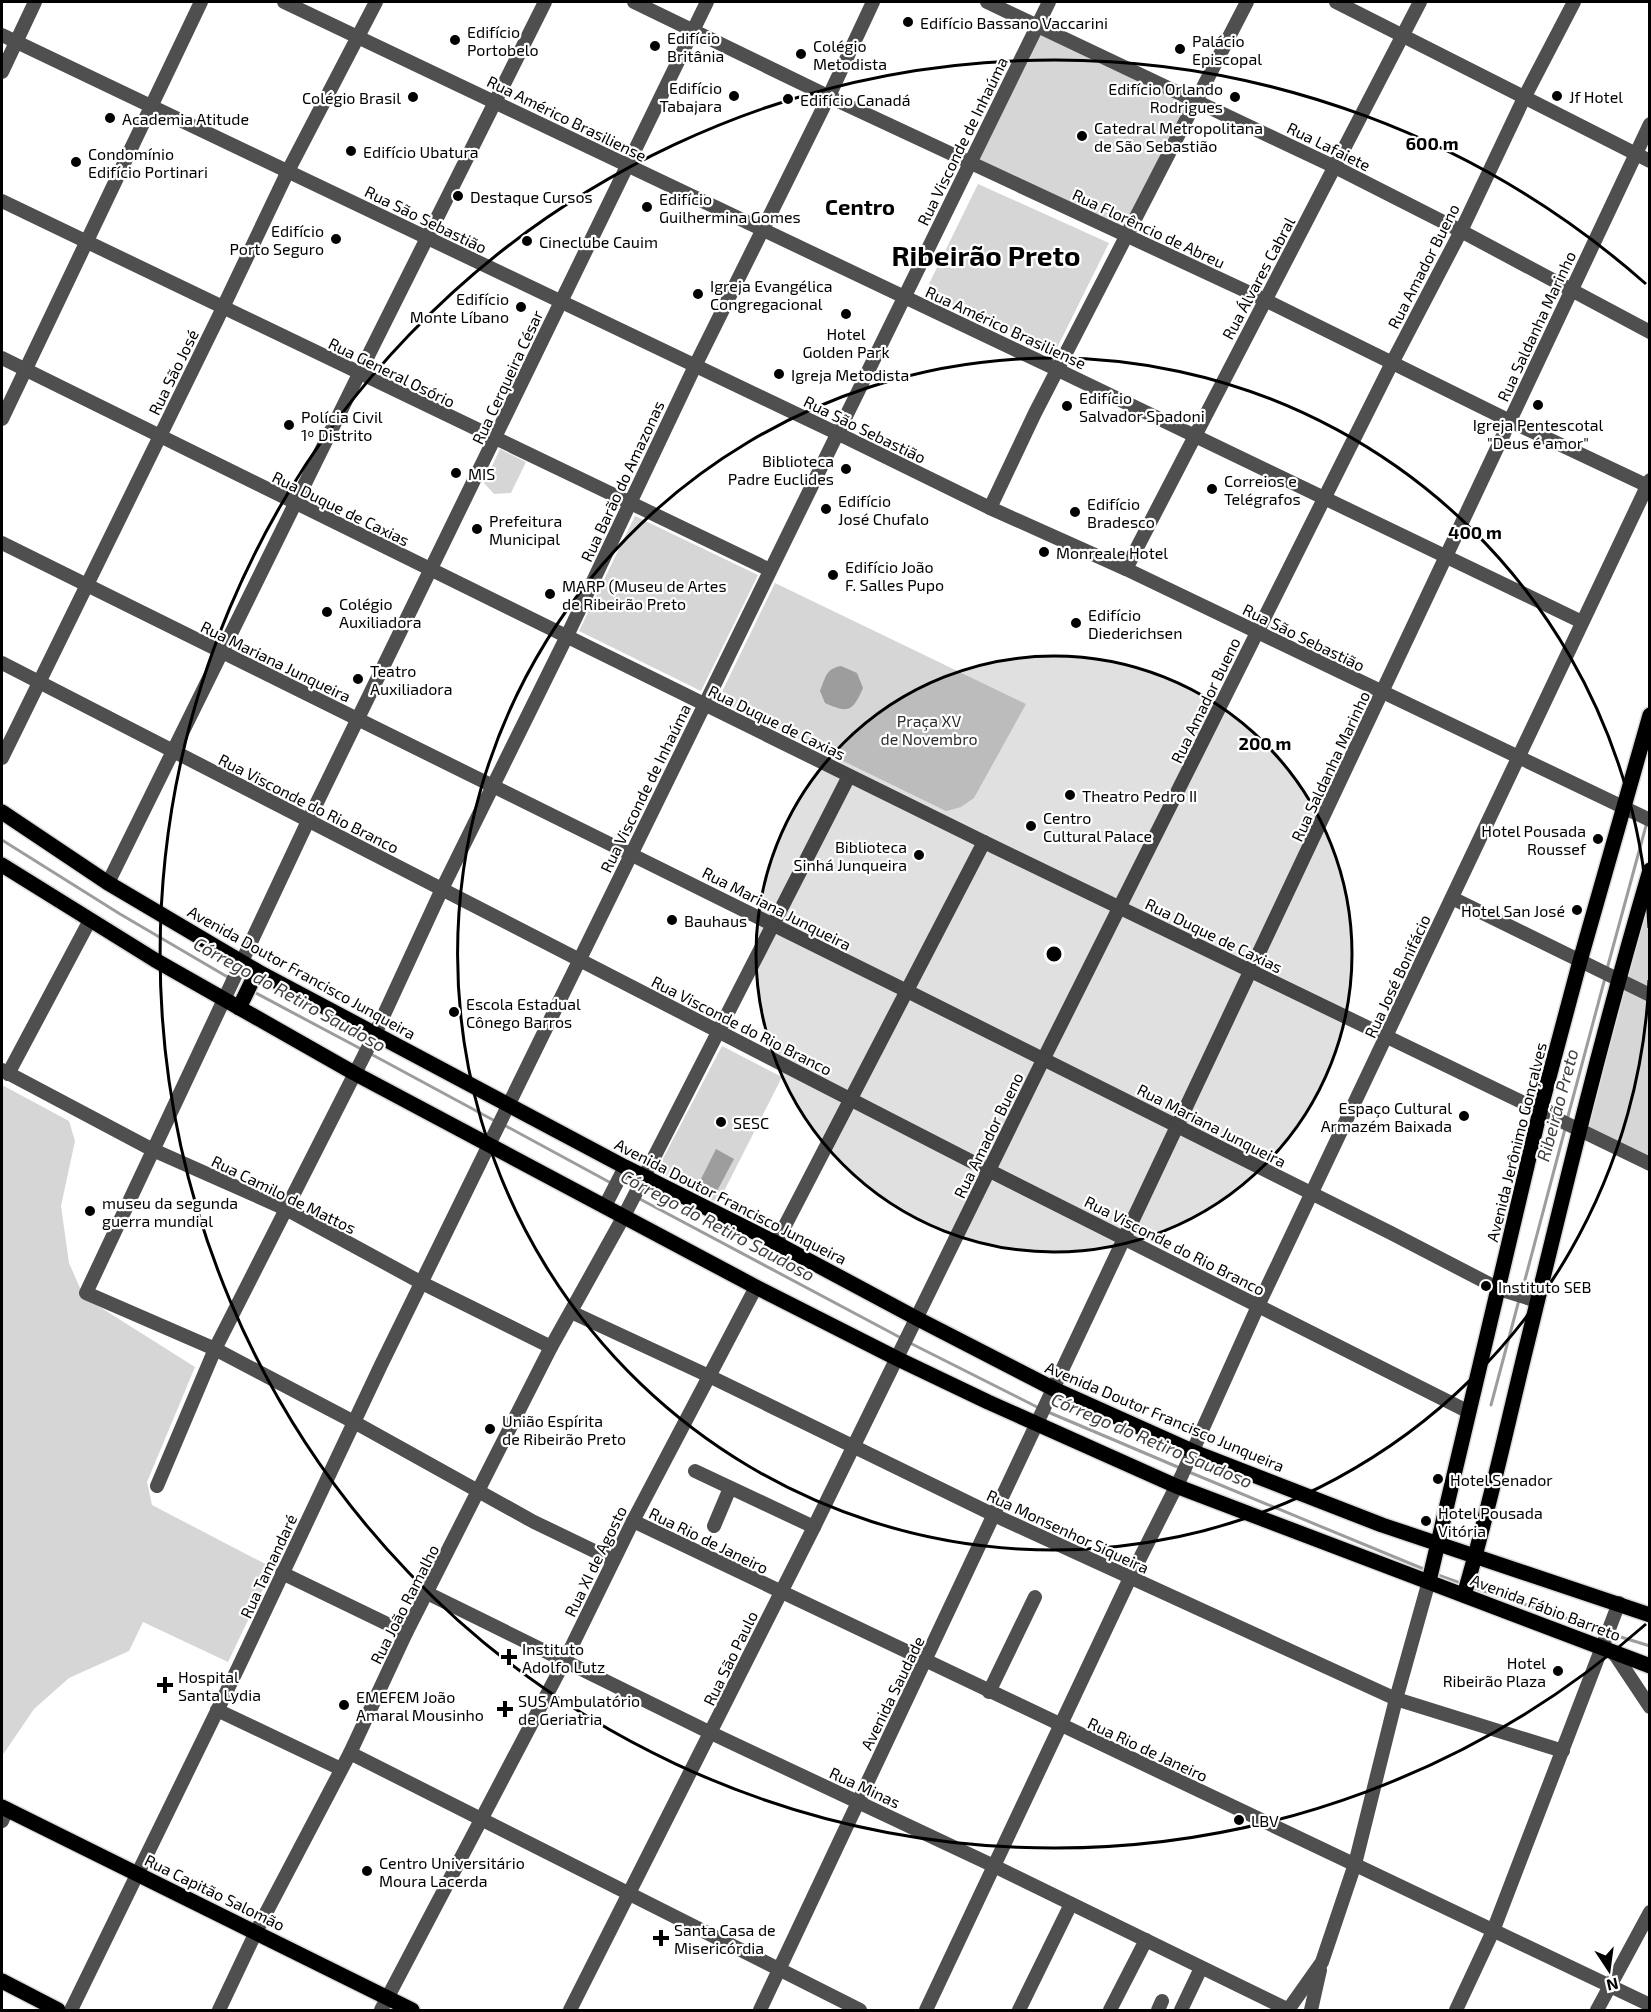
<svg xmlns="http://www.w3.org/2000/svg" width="1651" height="2012" font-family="'Exo 2',sans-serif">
	<rect width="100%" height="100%" fill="#fff"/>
	<g fill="#d6d6d6">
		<polygon points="1040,33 1183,99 1188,105 1123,229 976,161"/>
		<polygon points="978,184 1109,243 1055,352 925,292"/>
		<polygon points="500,449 526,462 511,493 494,494 484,483"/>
		<polygon points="635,516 758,575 701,691 579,631"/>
		<polygon points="775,583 1026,704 974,798 961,807 946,811 718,700"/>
		<polygon points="1649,888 1649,990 1623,976"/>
		<polygon points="1621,985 1649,1000 1649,1159 1585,1127"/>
		<polygon points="722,1046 782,1077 718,1203 661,1173 658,1168"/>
		<polygon points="2,1085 69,1121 75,1141 61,1206 69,1263 84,1297 195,1367 147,1482 152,1505 273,1568 228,1662 143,1622 129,1651 69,1678 34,1709 2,1756"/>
	</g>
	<g fill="#9d9d9d">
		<path d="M841,666L857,673L863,688C853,711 849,714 825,703L820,691C826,676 826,669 841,666Z"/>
		<polygon points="716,1149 734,1159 717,1191 700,1181"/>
	</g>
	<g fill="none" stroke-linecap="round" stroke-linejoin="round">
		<g stroke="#9d9d9d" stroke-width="3">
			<polyline points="2,840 120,914 231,979"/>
			<polyline points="1607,969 1647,822"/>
			<polyline points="252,991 363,1050"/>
			<polyline points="369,1053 495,1121"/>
			<polyline points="1567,1120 1605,978"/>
			<polyline points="504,1125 611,1183"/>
			<polyline points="638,1198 903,1339"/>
			<polyline points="1522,1291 1565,1129"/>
			<polyline points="908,1342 1039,1408"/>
			<polyline points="1491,1405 1519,1300"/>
			<polyline points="1048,1412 1180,1468"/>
			<polyline points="1189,1472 1426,1570"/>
			<polyline points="1435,1574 1463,1584"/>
			<polyline points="1472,1587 1605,1631"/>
			<polyline points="1611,1634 1650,1646"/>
		</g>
		<defs>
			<g id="major">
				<polyline points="2,812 108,883 257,971 625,1167 776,1243 918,1319 1054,1389 1199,1454 1382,1525 1650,1615"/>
				<polyline points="2,865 155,960 354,1073 756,1287 898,1359 988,1402 1176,1486 1650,1666"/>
				<polyline points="239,1008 257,971"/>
				<polyline points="1429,1581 1540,1111 1580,961 1650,715"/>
				<path d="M1464,1595C1489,1511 1507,1425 1528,1340C1566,1183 1604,1026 1650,870"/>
				<polyline points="2,1807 412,2010"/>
				<polyline points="2,1981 58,2010"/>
			</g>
		</defs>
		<use href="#major" stroke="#dbdbdb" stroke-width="18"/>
		<g stroke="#4f4f4f" stroke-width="14">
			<polyline points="284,2 1058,370 1582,622"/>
			<polyline points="634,2 836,100 1265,300 1510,421 1650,487"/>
			<polyline points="987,2 1335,167 1461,231 1650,332"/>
			<polyline points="1336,2 1650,161"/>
			<polyline points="2,35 847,438 990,508 1126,569 1650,820"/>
			<polyline points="2,72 35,2"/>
			<polyline points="2,201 770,570"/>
			<polyline points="2,358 984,842 1650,1164"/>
			<polyline points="2,419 201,2"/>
			<polyline points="990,508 1035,413 1247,2"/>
			<polyline points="2,543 907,991 1391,1233 1499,1289 1537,1301"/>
			<polyline points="1126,569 1420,2"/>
			<polyline points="2,663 990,1171 1469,1412"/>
			<polyline points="2,758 217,320 288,171 376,2"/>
			<polyline points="108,883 359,374 545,2"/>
			<polyline points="1452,898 1650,995"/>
			<polyline points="2,1070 153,1150 286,1209 422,1283 551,1347"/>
			<polyline points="8,1074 90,920"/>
			<polyline points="605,1206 625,1167"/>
			<polyline points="776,1243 984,842"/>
			<polyline points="571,1312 709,1376 994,1515 1396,1699 1563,1751"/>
			<polyline points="695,1471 814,1527"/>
			<polyline points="157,1486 215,1349 375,1034 442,889 567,636 695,366 829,96 873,2"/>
			<polyline points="633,1521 1650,2005"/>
			<polyline points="714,1526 730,1488"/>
			<polyline points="613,1560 534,1522 354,1422 215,1349 86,1293 308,821 707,2"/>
			<polyline points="282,1573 406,1633"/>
			<polyline points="427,1593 711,1733 994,1866 1289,2010"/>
			<polyline points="1614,1653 1650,1707"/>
			<polyline points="989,1692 1035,1597"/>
			<polyline points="217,1710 341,1769"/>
			<polyline points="350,1753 860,2010"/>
			<polyline points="2,1821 7,1809"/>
			<polyline points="71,2010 238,1668 381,1365 1049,2"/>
			<polyline points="219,2010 256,1932 350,1753 406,1633 551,1347 624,1216 849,776"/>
			<polyline points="381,2010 565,1660 633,1521 756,1287"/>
			<polyline points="570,2010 814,1527 1043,1060 1392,363 1461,231 1524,98 1574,2"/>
			<polyline points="760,2010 1650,124"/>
			<polyline points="926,2010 1130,1578 1181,1477 1258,1306 1650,480"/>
			<polyline points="1019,2010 1071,1904"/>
			<polyline points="1110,2010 1146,1940"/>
			<polyline points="1158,2010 1162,2001"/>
			<polyline points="1181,2010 1201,1968"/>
			<polyline points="1288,2010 1322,1962 1355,1864 1396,1699 1429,1581"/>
			<polyline points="1311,2010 1320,1970"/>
			<polyline points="1456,2010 1493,1931 1619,1603"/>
			<polyline points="1597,2010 1650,1912"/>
		</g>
		<use href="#major" stroke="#000" stroke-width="15"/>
	</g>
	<circle cx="1054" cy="954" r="298" fill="#000" fill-opacity=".12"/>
	<g fill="none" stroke="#000" stroke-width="3">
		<circle cx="1054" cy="954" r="298"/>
		<path d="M1649 980A596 596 0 1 1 1649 928"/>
		<path d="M1646 1624A894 894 0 1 1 1646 284"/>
	</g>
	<g fill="#000" stroke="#fff" stroke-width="2">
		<circle cx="908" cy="22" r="6"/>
		<circle cx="455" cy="40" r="6"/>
		<circle cx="655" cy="46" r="6"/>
		<circle cx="1180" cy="49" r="6"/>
		<circle cx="801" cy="54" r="6"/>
		<circle cx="734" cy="96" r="6"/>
		<circle cx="1557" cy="96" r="6"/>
		<circle cx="413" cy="97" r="6"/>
		<circle cx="1235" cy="97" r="6"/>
		<circle cx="788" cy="99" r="6"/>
		<circle cx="110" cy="118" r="6"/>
		<circle cx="1082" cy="136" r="6"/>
		<circle cx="351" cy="151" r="6"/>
		<circle cx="76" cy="162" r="6"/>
		<circle cx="458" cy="196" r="6"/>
		<circle cx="647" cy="207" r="6"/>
		<circle cx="336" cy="239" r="6"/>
		<circle cx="527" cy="241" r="6"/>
		<circle cx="698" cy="294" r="6"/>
		<circle cx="521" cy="307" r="6"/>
		<circle cx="846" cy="314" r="6"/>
		<circle cx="779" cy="374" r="6"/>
		<circle cx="1538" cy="405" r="6"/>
		<circle cx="1067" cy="406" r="6"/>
		<circle cx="289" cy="425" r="6"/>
		<circle cx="846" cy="469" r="6"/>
		<circle cx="456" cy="473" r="6"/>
		<circle cx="1212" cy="489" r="6"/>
		<circle cx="826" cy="509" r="6"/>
		<circle cx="1075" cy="512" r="6"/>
		<circle cx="477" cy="529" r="6"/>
		<circle cx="1044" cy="552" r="6"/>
		<circle cx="833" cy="575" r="6"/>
		<circle cx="550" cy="594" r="6"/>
		<circle cx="327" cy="612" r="6"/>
		<circle cx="1076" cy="623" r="6"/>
		<circle cx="358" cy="679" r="6"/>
		<circle cx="1070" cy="795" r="6"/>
		<circle cx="1031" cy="826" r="6"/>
		<circle cx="1598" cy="839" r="6"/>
		<circle cx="919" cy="855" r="6"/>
		<circle cx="1577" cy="910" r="6"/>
		<circle cx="672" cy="920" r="6"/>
		<circle cx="454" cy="1012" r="6"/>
		<circle cx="1464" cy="1116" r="6"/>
		<circle cx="721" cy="1122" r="6"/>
		<circle cx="90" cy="1211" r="6"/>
		<circle cx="1486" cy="1286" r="6"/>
		<circle cx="490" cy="1429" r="6"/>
		<circle cx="1438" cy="1479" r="6"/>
		<circle cx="1426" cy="1521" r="6"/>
		<path d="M506 1648h6v6h6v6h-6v6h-6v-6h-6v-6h6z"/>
		<circle cx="1558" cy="1671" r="6"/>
		<path d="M162 1676h6v6h6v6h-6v6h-6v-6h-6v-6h6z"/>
		<circle cx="344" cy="1705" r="6"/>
		<path d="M502 1700h6v6h6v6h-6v6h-6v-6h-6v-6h6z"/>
		<circle cx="1239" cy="1820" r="6"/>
		<circle cx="367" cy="1871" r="6"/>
		<path d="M658 1929h6v6h6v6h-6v6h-6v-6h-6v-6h6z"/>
	</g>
	<g text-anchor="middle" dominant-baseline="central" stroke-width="4.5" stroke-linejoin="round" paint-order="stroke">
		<g font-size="16" fill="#000" stroke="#fff" text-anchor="start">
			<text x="920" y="22">Edifício Bassano Vaccarini</text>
			<text x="467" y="31">Edifício<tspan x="467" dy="18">Portobelo</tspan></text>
			<text x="667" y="37">Edifício<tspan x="667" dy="18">Britânia</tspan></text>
			<text x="1192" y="40">Palácio<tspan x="1192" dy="18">Episcopal</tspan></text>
			<text x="813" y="45">Colégio<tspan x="813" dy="18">Metodista</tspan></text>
			<text x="722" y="87" text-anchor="end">Edifício<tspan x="722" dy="18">Tabajara</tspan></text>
			<text x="1223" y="88" text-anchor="end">Edifício Orlando<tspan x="1223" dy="18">Rodrigues</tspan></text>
			<text x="1569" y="96">Jf Hotel</text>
			<text x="401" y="97" text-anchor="end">Colégio Brasil</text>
			<text x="800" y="99">Edifício Canadá</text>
			<text x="122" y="118">Academia Atitude</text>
			<text x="1094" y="127">Catedral Metropolitana<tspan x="1094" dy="18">de São Sebastião</tspan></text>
			<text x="363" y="151">Edifício Ubatura</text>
			<text x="88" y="153">Condomínio<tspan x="88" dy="18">Edifício Portinari</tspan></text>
			<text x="470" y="196">Destaque Cursos</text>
			<text x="659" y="198">Edifício<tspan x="659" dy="18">Guilhermina Gomes</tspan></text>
			<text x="324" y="230" text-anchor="end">Edifício<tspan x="324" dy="18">Porto Seguro</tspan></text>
			<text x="539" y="241">Cineclube Cauim</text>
			<text x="710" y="285">Igreja Evangélica<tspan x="710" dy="18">Congregacional</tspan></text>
			<text x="509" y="298" text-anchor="end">Edifício<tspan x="509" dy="18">Monte Líbano</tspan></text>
			<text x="846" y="333" text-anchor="middle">Hotel<tspan x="846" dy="18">Golden Park</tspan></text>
			<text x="791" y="374">Igreja Metodista</text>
			<text x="1079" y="397">Edifício<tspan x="1079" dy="18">Salvador Spadoni</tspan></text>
			<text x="301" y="416">Polícia Civil<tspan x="301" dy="18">1º Distrito</tspan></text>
			<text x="1538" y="424" text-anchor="middle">Igreja Pentescotal<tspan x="1538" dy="18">"Deus é amor"</tspan></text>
			<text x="834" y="460" text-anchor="end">Biblioteca<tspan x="834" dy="18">Padre Euclides</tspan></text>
			<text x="468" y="473">MIS</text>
			<text x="1224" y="480">Correios e<tspan x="1224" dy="18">Telégrafos</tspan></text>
			<text x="838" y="500">Edifício<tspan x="838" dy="18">José Chufalo</tspan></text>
			<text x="1087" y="503">Edifício<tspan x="1087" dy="18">Bradesco</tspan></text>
			<text x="489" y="520">Prefeitura<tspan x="489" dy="18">Municipal</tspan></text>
			<text x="1056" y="552">Monreale Hotel</text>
			<text x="845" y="566">Edifício João<tspan x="845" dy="18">F. Salles Pupo</tspan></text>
			<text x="562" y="585">MARP (Museu de Artes<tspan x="562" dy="18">de Ribeirão Preto</tspan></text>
			<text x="339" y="603">Colégio<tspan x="339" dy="18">Auxiliadora</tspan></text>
			<text x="1088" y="614">Edifício<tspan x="1088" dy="18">Diederichsen</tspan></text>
			<text x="370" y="670">Teatro<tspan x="370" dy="18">Auxiliadora</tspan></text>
			<text x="1082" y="795">Theatro Pedro II</text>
			<text x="1043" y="817">Centro<tspan x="1043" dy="18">Cultural Palace</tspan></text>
			<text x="1586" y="830" text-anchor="end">Hotel Pousada<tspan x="1586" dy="18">Roussef</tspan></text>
			<text x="907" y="846" text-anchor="end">Biblioteca<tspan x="907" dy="18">Sinhá Junqueira</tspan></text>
			<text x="1565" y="910" text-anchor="end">Hotel San José</text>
			<text x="684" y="920">Bauhaus</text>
			<text x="466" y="1003">Escola Estadual<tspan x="466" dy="18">Cônego Barros</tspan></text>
			<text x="1452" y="1107" text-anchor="end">Espaço Cultural<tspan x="1452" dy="18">Armazém Baixada</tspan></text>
			<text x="733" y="1122">SESC</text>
			<text x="102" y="1202">museu da segunda<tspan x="102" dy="18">guerra mundial</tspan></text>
			<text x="1498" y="1286">Instituto SEB</text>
			<text x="502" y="1420">União Espírita<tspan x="502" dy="18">de Ribeirão Preto</tspan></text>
			<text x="1450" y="1479">Hotel Senador</text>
			<text x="1438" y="1512">Hotel Pousada<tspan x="1438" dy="18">Vitória</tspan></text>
			<text x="522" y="1648">Instituto<tspan x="522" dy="18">Adolfo Lutz</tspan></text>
			<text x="1546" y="1662" text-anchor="end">Hotel<tspan x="1546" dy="18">Ribeirão Plaza</tspan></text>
			<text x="178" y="1676">Hospital<tspan x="178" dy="18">Santa Lydia</tspan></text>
			<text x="356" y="1696">EMEFEM João<tspan x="356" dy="18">Amaral Mousinho</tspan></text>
			<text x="518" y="1700">SUS Ambulatório<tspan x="518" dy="18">de Geriatria</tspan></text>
			<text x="1251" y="1820">LBV</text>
			<text x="379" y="1862">Centro Universitário<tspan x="379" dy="18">Moura Lacerda</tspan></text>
			<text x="674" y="1929">Santa Casa de<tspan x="674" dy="18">Misericórdia</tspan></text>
		</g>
		<g font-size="16" fill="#000" stroke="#fff">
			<text transform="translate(567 118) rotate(26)">Rua Américo Brasiliense</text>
			<text transform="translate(962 141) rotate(-64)">Rua Visconde de Inhaúma</text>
			<text transform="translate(1329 146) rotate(26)">Rua Lafaiete</text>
			<text transform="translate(426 219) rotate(26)">Rua São Sebastião</text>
			<text transform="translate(1149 228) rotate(25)">Rua Florêncio de Abreu</text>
			<text transform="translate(1423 266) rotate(-63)">Rua Amador Bueno</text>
			<text transform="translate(1258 278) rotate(-62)">Rua Álvares Cabral</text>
			<text transform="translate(1536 326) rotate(-65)">Rua Saldanha Marinho</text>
			<text transform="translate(1006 327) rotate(25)">Rua Américo Brasiliense</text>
			<text transform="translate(173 372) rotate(-64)">Rua São José</text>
			<text transform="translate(392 372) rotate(26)">Rua General Osório</text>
			<text transform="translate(507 377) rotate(-65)">Rua Cerqueira César</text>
			<text transform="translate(865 429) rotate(26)">Rua São Sebastião</text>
			<text transform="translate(622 481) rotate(-65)">Rua Barão do Amazonas</text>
			<text transform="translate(341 508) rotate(26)">Rua Duque de Caxias</text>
			<text transform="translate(1304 637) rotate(26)">Rua São Sebastião</text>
			<text transform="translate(276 661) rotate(26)">Rua Mariana Junqueira</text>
			<text transform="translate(1205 700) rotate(-64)">Rua Amador Bueno</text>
			<text transform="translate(777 722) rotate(26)">Rua Duque de Caxias</text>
			<text transform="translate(1330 766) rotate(-65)">Rua Saldanha Marinho</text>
			<text transform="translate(645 788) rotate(-64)">Rua Visconde de Inhaúma</text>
			<text transform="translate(309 803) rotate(27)">Rua Visconde do Rio Branco</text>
			<text transform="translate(777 908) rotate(27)">Rua Mariana Junqueira</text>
			<text transform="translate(1214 935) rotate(26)">Rua Duque de Caxias</text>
			<text transform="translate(302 972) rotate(29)">Avenida Doutor Francisco Junqueira</text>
			<text transform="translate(1397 976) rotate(-65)">Rua José Bonifácio</text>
			<text transform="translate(742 1025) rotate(27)">Rua Visconde do Rio Branco</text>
			<text transform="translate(1212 1125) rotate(27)">Rua Mariana Junqueira</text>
			<text transform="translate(988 1135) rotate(-64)">Rua Amador Bueno</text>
			<text transform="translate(1516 1142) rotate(-76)">Avenida Jerônimo Gonçalves</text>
			<text transform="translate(284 1194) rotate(26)">Rua Camilo de Mattos</text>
			<text transform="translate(731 1201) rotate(27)">Avenida Doutor Francisco Junqueira</text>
			<text transform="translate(1175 1245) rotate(27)">Rua Visconde do Rio Branco</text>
			<text transform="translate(1165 1416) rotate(23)">Avenida Doutor Francisco Junqueira</text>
			<text transform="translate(1068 1531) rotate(25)">Rua Monsenhor Siqueira</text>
			<text transform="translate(709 1540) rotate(26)">Rua Rio de Janeiro</text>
			<text transform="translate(595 1561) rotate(-64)">Rua XI de Agosto</text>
			<text transform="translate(268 1566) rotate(-65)">Rua Tamandaré</text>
			<text transform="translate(404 1604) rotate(-63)">Rua João Ramalho</text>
			<text transform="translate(1546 1607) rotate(21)">Avenida Fábio Barreto</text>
			<text transform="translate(730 1658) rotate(-64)">Rua São Paulo</text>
			<text transform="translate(892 1693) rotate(-64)">Avenida Saudade</text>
			<text transform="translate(1148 1749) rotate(25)">Rua Rio de Janeiro</text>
			<text transform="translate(865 1787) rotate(25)">Rua Minas</text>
			<text transform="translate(215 1892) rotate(26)">Rua Capitão Salomão</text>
		</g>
		<g font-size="16" fill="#2d2d2d" stroke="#fff">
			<text x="929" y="720">Praça XV<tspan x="929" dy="18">de Novembro</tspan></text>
		</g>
		<g font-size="18" font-style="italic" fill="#3e3e3e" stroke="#fff">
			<text transform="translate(290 994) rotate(29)">Córrego do Retiro Saudoso</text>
			<text transform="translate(1557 1105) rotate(-75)">Ribeirão Preto</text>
			<text transform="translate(718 1225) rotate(28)">Córrego do Retiro Saudoso</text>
			<text transform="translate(1152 1440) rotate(23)">Córrego do Retiro Saudoso</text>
		</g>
		<g font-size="22" font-weight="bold" fill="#000" stroke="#fff">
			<text x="860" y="206">Centro</text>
		</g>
		<g font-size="28" font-weight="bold" fill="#000" stroke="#fff">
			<text x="986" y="255">Ribeirão Preto</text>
		</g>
	</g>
	<circle cx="1054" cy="954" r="9" fill="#000" stroke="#fff" stroke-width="3"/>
	<g font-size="18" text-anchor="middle" font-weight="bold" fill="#000" stroke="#fff" stroke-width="4.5" stroke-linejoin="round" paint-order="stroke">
		<text x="1432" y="150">600 m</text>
		<text x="1475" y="539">400 m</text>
		<text x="1265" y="750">200 m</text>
	</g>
	<rect width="1651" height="2012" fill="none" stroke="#000000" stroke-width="6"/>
	<g transform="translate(1609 1970) rotate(167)" stroke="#ffffff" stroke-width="4.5" paint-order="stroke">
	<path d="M0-4.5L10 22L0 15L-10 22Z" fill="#000000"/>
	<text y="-9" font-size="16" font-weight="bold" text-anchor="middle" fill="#000000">N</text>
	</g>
</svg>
